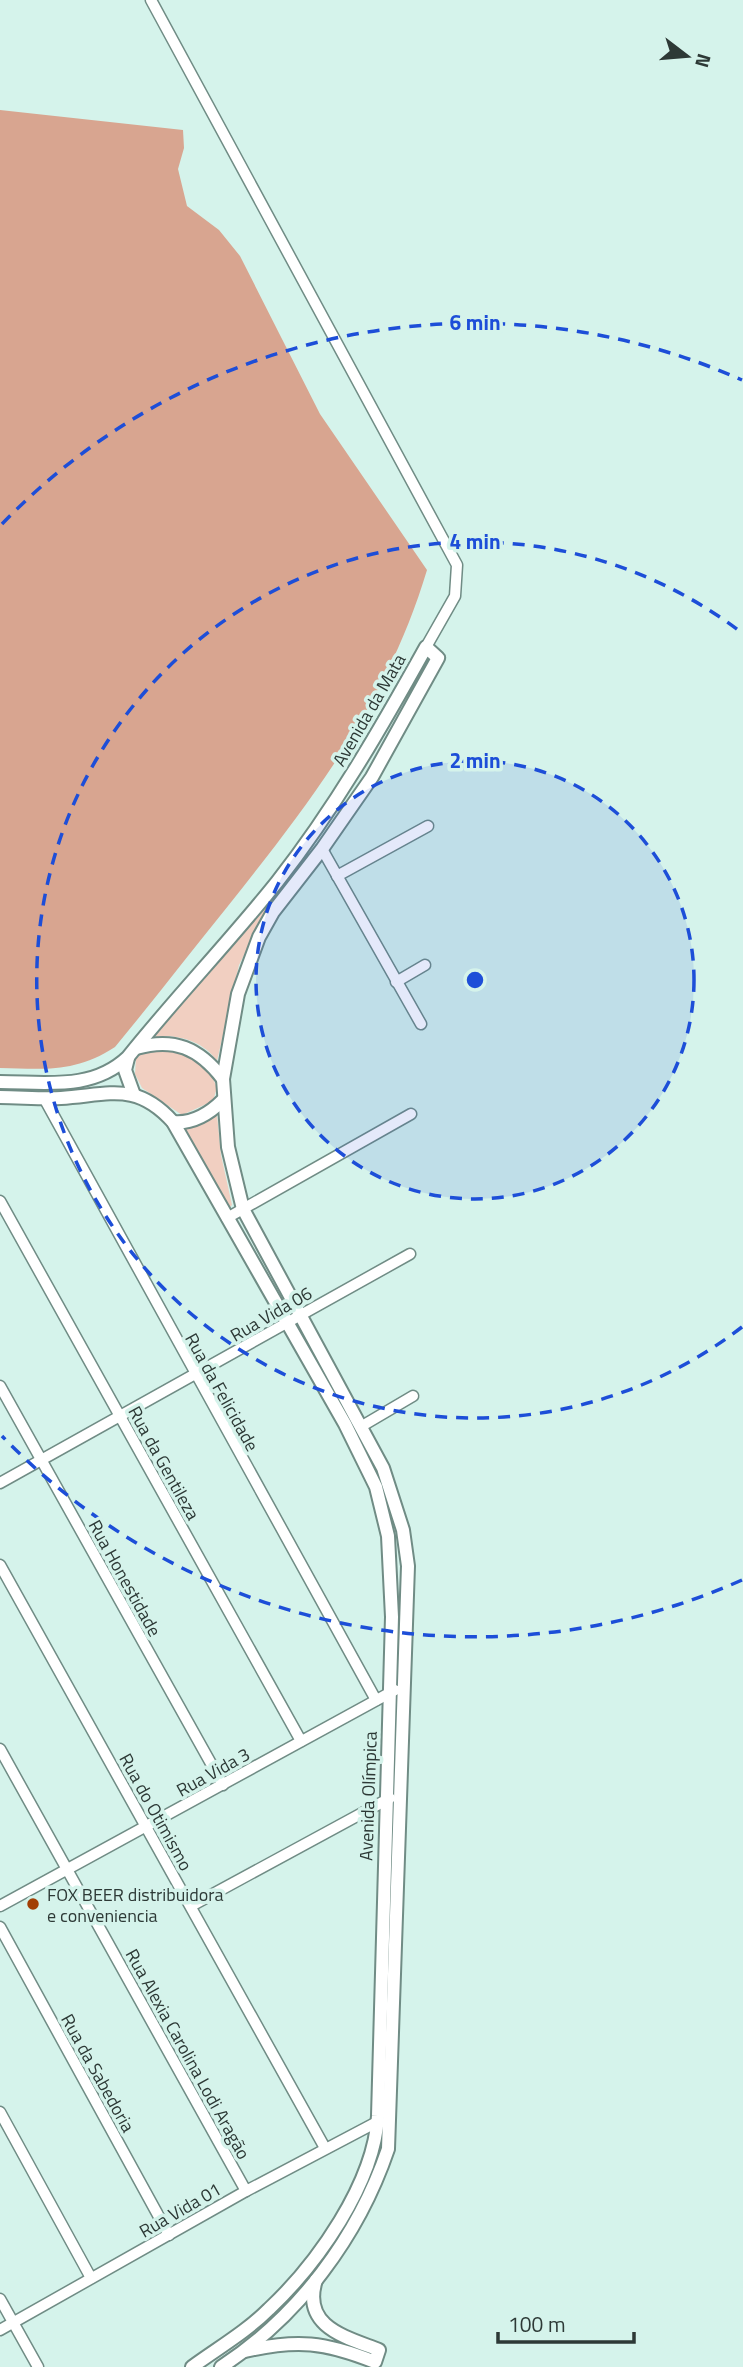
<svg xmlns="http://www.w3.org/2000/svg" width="743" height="2367" font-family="'Titillium Web',sans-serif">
	<rect width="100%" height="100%" fill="#d5f3eb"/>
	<g fill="#f1cfc1">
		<path d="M273,898L239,965L217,1061C203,1041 178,1034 154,1037Z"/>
		<path d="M162,1049C187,1051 209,1064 217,1088L213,1101L182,1115L142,1088L135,1074L136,1058L144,1052Z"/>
		<polygon points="217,1115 221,1155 232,1205 230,1207 185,1128 201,1125"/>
	</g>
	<path fill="#d8a590" d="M0,110L183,130L184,148L178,169L187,206L219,230L240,256L320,414L427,570C387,703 313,799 228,906C190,953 153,1001 115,1047C75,1073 45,1069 0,1068Z"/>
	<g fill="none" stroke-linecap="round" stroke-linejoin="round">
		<defs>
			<g id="minor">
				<polyline points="151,0 457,565 455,596 426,647"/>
				<polyline points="322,849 421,1024"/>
				<polyline points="337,876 428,826"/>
				<polyline points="396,982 425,965"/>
				<polyline points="44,1098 376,1700"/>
				<polyline points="0,1201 301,1741"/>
				<polyline points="227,1218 411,1114"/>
				<polyline points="0,1386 223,1785"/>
				<polyline points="362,1426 413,1396"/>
				<polyline points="0,1483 410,1254"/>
				<polyline points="0,1565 325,2148"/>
				<polyline points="0,1749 246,2191"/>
				<polyline points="0,1906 395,1690"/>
				<polyline points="191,1906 390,1798"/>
				<polyline points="0,1927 169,2235"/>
				<polyline points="0,2112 91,2278"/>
				<polyline points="0,2299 38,2367"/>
				<polyline points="0,2330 246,2191 377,2122"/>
			</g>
			<g id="tertiary">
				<path d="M136,1048C174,1037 199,1048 223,1079"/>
				<polyline points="128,1058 125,1070 134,1095"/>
				<path d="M0,1082C46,1082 92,1091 128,1057C176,997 229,942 277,882C335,808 381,728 426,647L438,658L372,777L322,849L273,912L259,937L238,994L223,1079L228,1147L243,1209L383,1468L403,1530L408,1566L388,2149C358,2237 299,2316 221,2367"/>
				<path d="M0,1097C20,1097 41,1099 61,1098C109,1095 136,1081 173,1122L345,1424L376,1487L388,1536L392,1617L378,2116C374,2184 317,2264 269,2309C246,2332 218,2348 192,2367"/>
				<path d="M173,1122C193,1124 209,1114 223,1100"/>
				<path d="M245,2351C297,2339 325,2342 375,2362L379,2350C346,2337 301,2327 316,2280"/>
			</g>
		</defs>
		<use href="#minor" stroke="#708c85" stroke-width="13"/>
		<use href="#tertiary" stroke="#708c85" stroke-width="16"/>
		<use href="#minor" stroke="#fff" stroke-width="10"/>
		<use href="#tertiary" stroke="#fff" stroke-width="12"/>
	</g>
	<circle cx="475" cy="980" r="219" fill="#1d4ed8" fill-opacity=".12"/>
	<g fill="none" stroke="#1d4ed8" stroke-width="3.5" stroke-dasharray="12 9">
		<circle cx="475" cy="980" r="219"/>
		<path d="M742 1327A438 438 0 1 1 742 633"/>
		<path d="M742 1580A657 657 0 0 1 2 1436M2 524A657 657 0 0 1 742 380"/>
	</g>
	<circle fill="#a23f05" stroke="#d5f3eb" stroke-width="2.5" cx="33" cy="1904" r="7"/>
	<g text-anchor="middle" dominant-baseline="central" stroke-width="7" stroke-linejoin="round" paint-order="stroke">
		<g font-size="18" fill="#2d3936" stroke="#d5f3eb">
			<text transform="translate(369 710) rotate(-60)">Avenida da Mata</text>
			<text transform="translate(271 1314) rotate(-30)">Rua Vida 06</text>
			<text transform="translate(222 1392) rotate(61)">Rua da Felicidade</text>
			<text transform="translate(164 1463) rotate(61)">Rua da Gentileza</text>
			<text transform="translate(125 1578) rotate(61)">Rua Honestidade</text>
			<text transform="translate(213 1772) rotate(-29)">Rua Vida 3</text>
			<text transform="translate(368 1796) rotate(-88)">Avenida Olímpica</text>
			<text transform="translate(156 1812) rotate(61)">Rua do Otimismo</text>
			<text transform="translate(188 2054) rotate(61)">Rua Alexia Carolina Lodi Aragão</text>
			<text transform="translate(98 2073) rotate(61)">Rua da Sabedoria</text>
			<text transform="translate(180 2210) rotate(-30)">Rua Vida 01</text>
		</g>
		<g font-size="18" fill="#2d3936" stroke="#d5f3eb" text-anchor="start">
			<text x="47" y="1894">FOX BEER distribuidora<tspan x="47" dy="21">e conveniencia</tspan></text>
		</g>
	</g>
	<circle cx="475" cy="980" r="10" fill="#1d4ed8" stroke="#d5f3eb" stroke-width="3.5"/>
	<g font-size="21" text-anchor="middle" font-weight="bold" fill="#1d4ed8" stroke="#d5f3eb" stroke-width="7" stroke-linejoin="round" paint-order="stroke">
		<text x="475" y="330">6 min</text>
		<text x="475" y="549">4 min</text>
		<text x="475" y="768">2 min</text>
	</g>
	<g transform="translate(687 56) rotate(106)" stroke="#d5f3eb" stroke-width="5" paint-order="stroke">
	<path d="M0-5L12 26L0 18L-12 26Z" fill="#2d3936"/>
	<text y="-10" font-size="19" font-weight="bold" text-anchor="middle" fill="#2d3936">N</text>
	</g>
	<path d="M498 2332v10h136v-10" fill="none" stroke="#2d3936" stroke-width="3.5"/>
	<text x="508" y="2332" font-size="21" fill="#2d3936" stroke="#d5f3eb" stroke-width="5" paint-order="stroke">100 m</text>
</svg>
